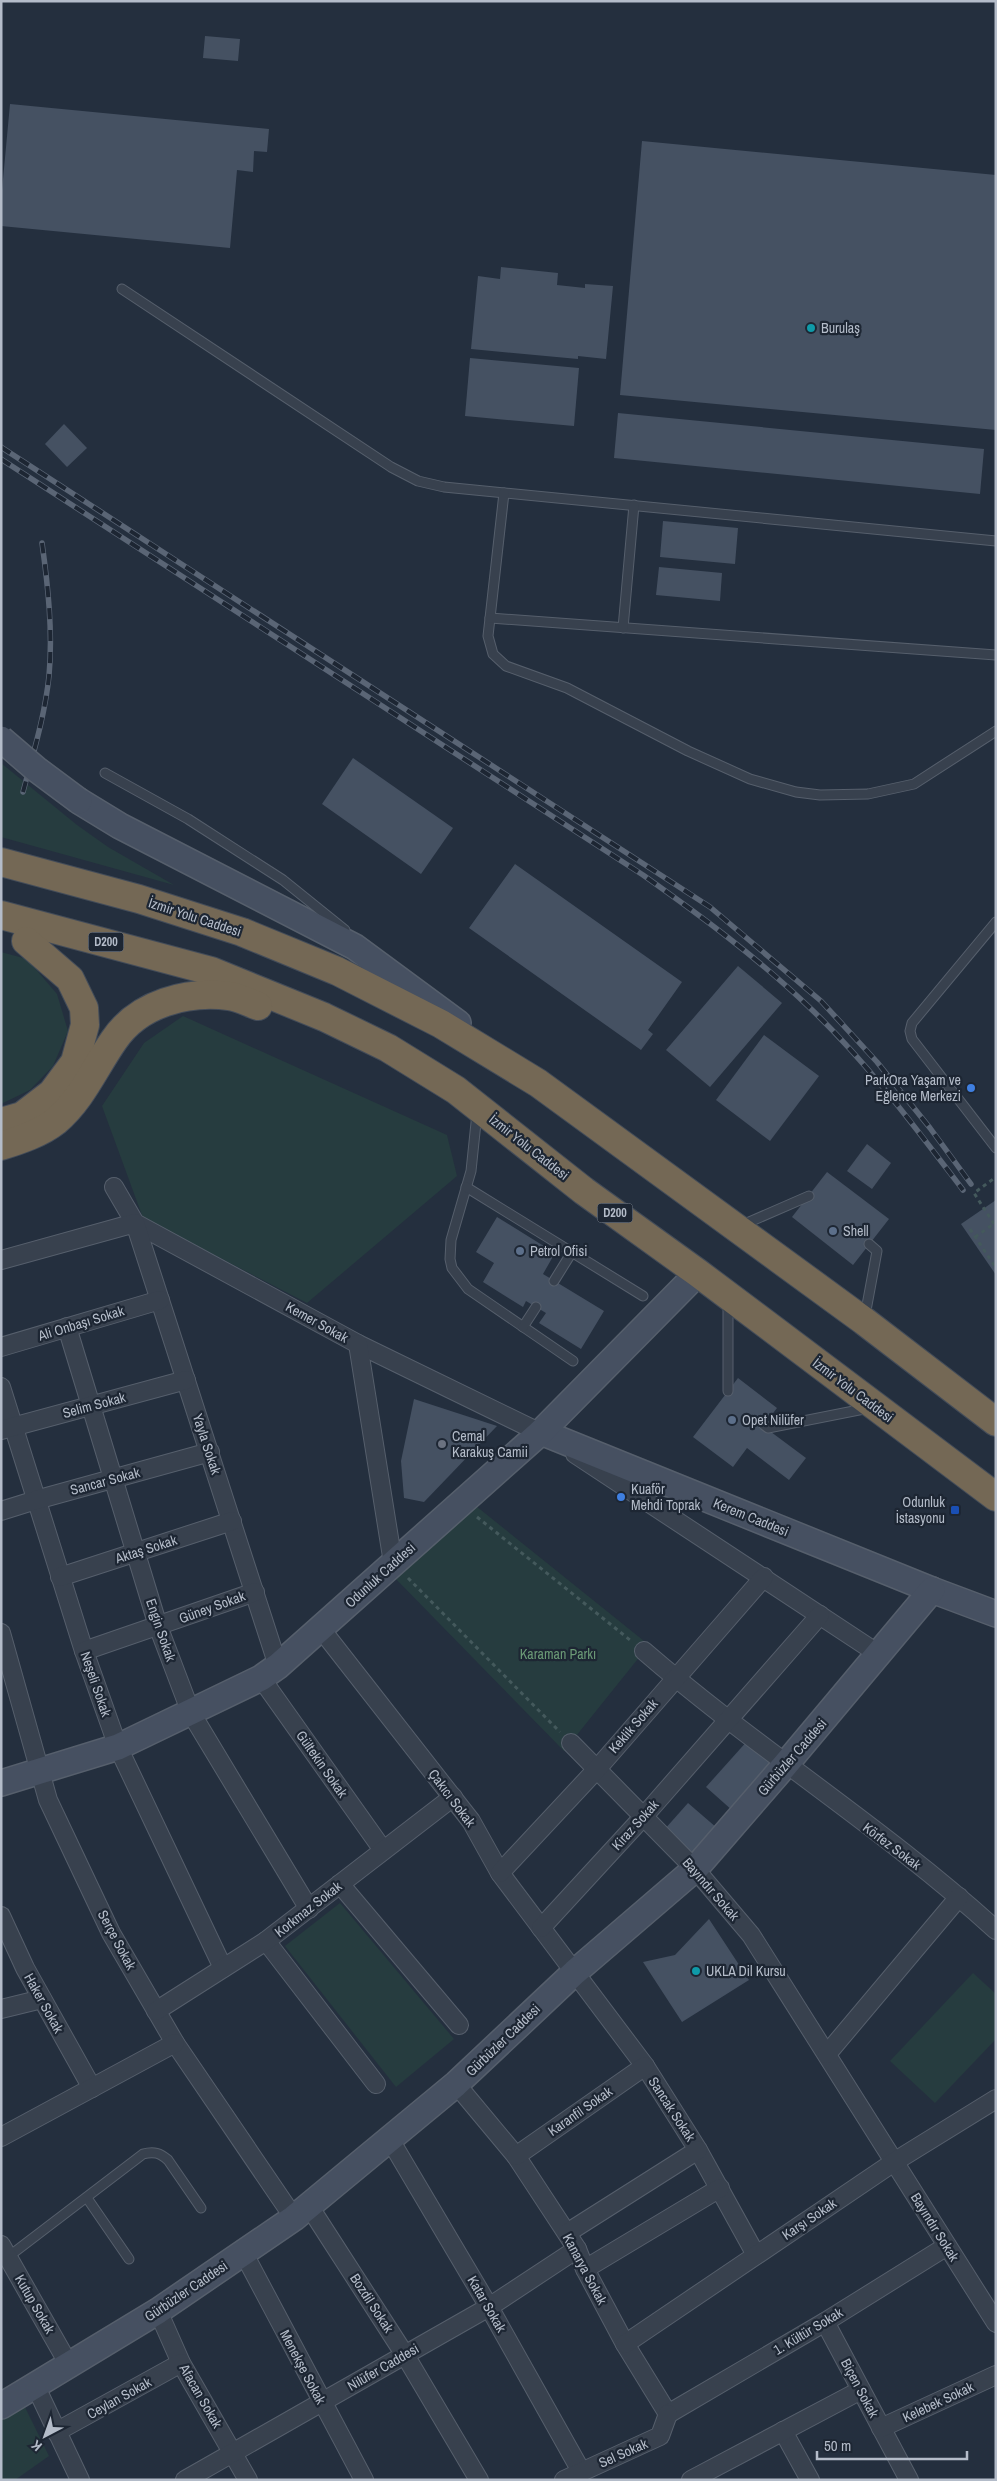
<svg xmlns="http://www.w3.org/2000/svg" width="997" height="2481" font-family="'Archivo Narrow',sans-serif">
	<rect width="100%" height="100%" fill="#242f3e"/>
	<g fill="#263c3f">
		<polygon points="1,763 77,825 108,847 174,885 1,837"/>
		<polygon points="1,952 27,959 57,994 68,1031 53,1066 30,1090 1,1104"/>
		<polygon points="183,1016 447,1135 457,1176 307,1303 143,1218 102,1106 144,1043"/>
		<polygon points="471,1502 649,1645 564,1751 392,1575"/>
		<polygon points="340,1903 454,2039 396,2087 285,1946"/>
		<polygon points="973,1973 996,1994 996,2039 935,2103 890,2061"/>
		<polygon points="20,2397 49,2456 15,2480 1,2480 1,2409"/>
	</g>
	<g fill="#455162">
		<polygon points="205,36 240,39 238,61 203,58"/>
		<polygon points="10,104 269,129 267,152 254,151 253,172 237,170 230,248 1,226 1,201"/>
		<polygon points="642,141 996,175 996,430 620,395"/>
		<polygon points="501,267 558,273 557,285 585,288 585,284 613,286 606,359 578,356 578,359 471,349 478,276 500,279"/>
		<polygon points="470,358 579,368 574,426 465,416"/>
		<polygon points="618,413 984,449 980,494 614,458"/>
		<polygon points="64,424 87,448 67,467 45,444"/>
		<polygon points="663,521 738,528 735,564 660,557"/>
		<polygon points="659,567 722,573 720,601 656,595"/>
		<polygon points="353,758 453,828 421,874 322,804"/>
		<polygon points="515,864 682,982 648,1030 653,1034 641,1050 469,928"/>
		<polygon points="738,966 782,1003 710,1087 666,1050"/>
		<polygon points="764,1035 819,1076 770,1141 716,1100"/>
		<polygon points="867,1144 891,1163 872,1189 847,1171"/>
		<polygon points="827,1172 889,1219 853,1265 792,1217"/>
		<polygon points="996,1200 996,1275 961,1224"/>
		<polygon points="497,1217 555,1253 543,1274 604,1311 581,1349 539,1323 546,1313 526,1301 523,1307 483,1282 494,1263 476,1252"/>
		<polygon points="738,1378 777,1408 763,1426 806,1458 789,1480 747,1448 733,1467 693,1437"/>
		<polygon points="414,1399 497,1426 424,1502 404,1498 401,1461"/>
		<polygon points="749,1739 775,1763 733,1811 706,1787"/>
		<polygon points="688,1803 717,1828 693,1855 664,1830"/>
		<polygon points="709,1919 749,1980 682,2022 643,1962 675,1955"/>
	</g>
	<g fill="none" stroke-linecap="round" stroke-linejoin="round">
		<defs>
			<g id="lane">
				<polyline points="122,289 391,467 418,481 444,487 996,541"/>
				<polyline points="504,493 488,636 493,654 506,666 567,688 688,751 750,779 796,792 820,795 868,794 914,784 996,731"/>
				<polyline points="490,618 996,655"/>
				<polyline points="623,628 634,505"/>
				<polyline points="105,773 188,819 283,880 345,930"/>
				<polyline points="996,922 912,1023 910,1031 912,1039 996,1148"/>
				<polyline points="477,1113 471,1171 451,1240 450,1259 452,1268 468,1289 573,1361"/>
				<polyline points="466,1187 643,1296"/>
				<polyline points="740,1226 809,1196"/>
				<polyline points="554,1281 572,1252"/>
				<polyline points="728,1301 728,1391"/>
				<polyline points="865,1316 877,1251 869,1244"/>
				<polyline points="523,1327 536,1307"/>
				<polyline points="764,1425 768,1428 869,1408"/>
				<polyline points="87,2198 129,2259"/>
				<path d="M8,2257L143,2154C154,2151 160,2153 168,2160L201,2208"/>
			</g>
			<g id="street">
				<polyline points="114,1187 135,1223 358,1344 549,1437"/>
				<polyline points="1,1260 135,1223 278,1666"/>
				<polyline points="67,1327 158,1626 191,1713 309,1909"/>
				<polyline points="358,1344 393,1563"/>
				<polyline points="1,1347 160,1300"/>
				<polyline points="1,1387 84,1651 118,1747 223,1968"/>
				<polyline points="1,1430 186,1380"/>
				<polyline points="575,1454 880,1655"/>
				<polyline points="1,1511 36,1500 210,1452"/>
				<polyline points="60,1577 232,1521"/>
				<polyline points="321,1629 471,1821 500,1873 645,2066 698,2150 756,2255"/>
				<polyline points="1,1633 48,1800 111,1933 175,2043 294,2218"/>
				<polyline points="84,1651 255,1592"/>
				<path d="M644,1651C757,1749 885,1829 996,1930"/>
				<polyline points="261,1678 383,1850"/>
				<polyline points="571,1743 695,1869 751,1935 996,2323"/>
				<polyline points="500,1873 597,1769 764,1577"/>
				<polyline points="340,1884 459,2025"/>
				<polyline points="1,1916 25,1968 92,2088"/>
				<polyline points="541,1928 644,1816 820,1615"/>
				<polyline points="266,1941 376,2084"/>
				<polyline points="1,2009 42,1999"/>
				<polyline points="156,2011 266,1941 453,1797"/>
				<polyline points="827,2054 959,1897"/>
				<polyline points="456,2084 516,2156 577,2249 585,2269 625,2344 668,2414"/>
				<polyline points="1,2137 175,2043"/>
				<polyline points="389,2138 489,2307 581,2471"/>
				<polyline points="516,2156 645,2066"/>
				<polyline points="309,2206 405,2355 479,2480"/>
				<polyline points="567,2233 698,2150"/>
				<polyline points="1,2245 68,2363"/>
				<polyline points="243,2252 364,2480"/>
				<polyline points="585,2269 720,2188"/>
				<polyline points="158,2311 181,2363 248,2480"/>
				<polyline points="825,2322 909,2480"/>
				<polyline points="625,2344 894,2162 996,2099"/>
				<polyline points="35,2385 80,2480"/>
				<polyline points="668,2414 825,2322 947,2246"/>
				<polyline points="881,2428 996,2375"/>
				<polyline points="783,2431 810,2480"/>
				<polyline points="56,2432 181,2363"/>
				<polyline points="185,2480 489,2307 577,2249"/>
				<polyline points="564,2480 660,2436 668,2414"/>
				<polyline points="691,2480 861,2390"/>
			</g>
			<g id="secondary">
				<polyline points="79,801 120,826 355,947 458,1023"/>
				<polyline points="541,1432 932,1590 996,1614"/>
				<polyline points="1,1783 118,1747 261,1678 278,1666 541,1432 698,1273"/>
				<polyline points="1,2406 158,2311 294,2218 456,2084 575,1972 695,1869 786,1764 932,1590"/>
			</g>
			<g id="highway">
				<polyline points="1,862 139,899 242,932 337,971 441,1024 538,1083 864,1321 996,1422"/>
				<polyline points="1,915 211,971 324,1017 388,1048 456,1090 584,1191 698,1273 996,1497"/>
				<polyline points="1,1122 22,1116 52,1093 75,1062 85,1025 84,1008 70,979 26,941"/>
				<path d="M1,1146C20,1140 41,1133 56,1121C82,1099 95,1067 114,1040C139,1003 187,991 229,996C239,997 249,1003 258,1006"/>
			</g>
		</defs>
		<use href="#lane" stroke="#565f6c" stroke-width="11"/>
		<use href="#street" stroke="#565f6c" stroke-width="20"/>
		<use href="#secondary" stroke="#565f6c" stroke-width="28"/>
		<use href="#highway" stroke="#434c59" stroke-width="30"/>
		<g stroke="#44595c" stroke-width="3" stroke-dasharray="4 4" stroke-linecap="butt">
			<polyline points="994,1224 974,1193 996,1177"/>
			<polyline points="970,1229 996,1268"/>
			<polyline points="975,1237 995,1223"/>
			<polyline points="477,1517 630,1640"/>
			<polyline points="408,1578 560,1732"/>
		</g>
		<use href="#lane" stroke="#38414e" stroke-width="9"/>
		<use href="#street" stroke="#38414e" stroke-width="18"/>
		<use href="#secondary" stroke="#465061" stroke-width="25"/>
		<use href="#highway" stroke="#746855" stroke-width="28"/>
		<defs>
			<g id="rail">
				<polyline points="1,447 710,907 821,1001 877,1062 930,1128 971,1184"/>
				<path d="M1,459L643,875C701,916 758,958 809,1007C867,1062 915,1127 963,1190"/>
				<path d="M23,792C33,754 45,715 49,676C53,632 48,586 42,543"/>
			</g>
		</defs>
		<use href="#rail" stroke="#5a6575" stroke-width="5.5"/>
		<use href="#rail" stroke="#1d2633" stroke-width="4" stroke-dasharray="11" stroke-linecap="butt"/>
		<defs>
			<polyline id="secondary-bridge" points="1,739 36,769 79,801"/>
		</defs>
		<use href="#secondary-bridge" stroke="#565f6c" stroke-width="28" stroke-linecap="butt"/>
		<use href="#secondary-bridge" stroke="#465061" stroke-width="25"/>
	</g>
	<g fill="#0f9aa8" stroke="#1d2633" stroke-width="2">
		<circle cx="811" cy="328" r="5"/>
		<circle cx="696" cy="1971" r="5"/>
	</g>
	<g fill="#3f7fe0" stroke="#1d2633" stroke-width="2">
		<circle cx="971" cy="1088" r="5"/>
		<circle cx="621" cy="1497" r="5"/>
	</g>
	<g fill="#5c6f8a" stroke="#1d2633" stroke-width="2">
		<circle cx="833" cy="1231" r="5"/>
		<circle cx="520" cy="1251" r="5"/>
		<circle cx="732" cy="1420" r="5"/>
	</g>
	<circle fill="#6b7280" stroke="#1d2633" stroke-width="2" cx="442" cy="1444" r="5"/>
	<rect fill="#1a4fb4" stroke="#1d2633" stroke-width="2" x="950" y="1505" width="10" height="10" rx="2.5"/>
	<g text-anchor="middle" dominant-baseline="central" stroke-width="4.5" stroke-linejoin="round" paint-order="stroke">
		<g fill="#1d2633" stroke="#878f9c" stroke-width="1">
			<rect x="88.5" y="932.5" width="35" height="19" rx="4"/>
			<rect x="597.5" y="1203.5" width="35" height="19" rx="4"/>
		</g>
		<g font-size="12" font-weight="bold" fill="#b4bcc9">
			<text x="106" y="942">D200</text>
			<text x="615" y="1213">D200</text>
		</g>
		<g font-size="14" fill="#b4bcc9" stroke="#1d2633" text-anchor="start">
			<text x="821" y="328">Burulaş</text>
			<text x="961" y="1080" text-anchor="end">ParkOra Yaşam ve<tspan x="961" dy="16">Eğlence Merkezi</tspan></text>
			<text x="843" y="1231">Shell</text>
			<text x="530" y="1251">Petrol Ofisi</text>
			<text x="742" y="1420">Opet Nilüfer</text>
			<text x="452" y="1436">Cemal<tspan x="452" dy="16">Karakuş Camii</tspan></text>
			<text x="631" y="1489">Kuaför<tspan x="631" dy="16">Mehdi Toprak</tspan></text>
			<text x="945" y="1502" text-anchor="end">Odunluk<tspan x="945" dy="16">İstasyonu</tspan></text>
			<text x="706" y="1971">UKLA Dil Kursu</text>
		</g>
		<g font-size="14" fill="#b4bcc9" stroke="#1d2633">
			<text transform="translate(195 917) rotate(18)">İzmir Yolu Caddesi</text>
			<text transform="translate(529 1147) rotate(38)">İzmir Yolu Caddesi</text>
			<text transform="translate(317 1322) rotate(29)">Kemer Sokak</text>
			<text transform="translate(81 1323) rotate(-17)">Ali Onbaşı Sokak</text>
			<text transform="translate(853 1390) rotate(37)">İzmir Yolu Caddesi</text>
			<text transform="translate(94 1405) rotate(-15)">Selim Sokak</text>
			<text transform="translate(207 1444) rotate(72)">Yayla Sokak</text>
			<text transform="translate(105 1481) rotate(-15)">Sancar Sokak</text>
			<text transform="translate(751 1517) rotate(22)">Kerem Caddesi</text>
			<text transform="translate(146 1549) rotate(-18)">Aktaş Sokak</text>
			<text transform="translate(380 1575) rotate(-42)">Odunluk Caddesi</text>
			<text transform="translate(212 1607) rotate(-20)">Güney Sokak</text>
			<text transform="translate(161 1630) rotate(71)">Engin Sokak</text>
			<text transform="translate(96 1684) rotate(71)">Neşeli Sokak</text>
			<text transform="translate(633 1726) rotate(-49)">Keklik Sokak</text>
			<text transform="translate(792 1757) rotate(-49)">Gürbüzler Caddesi</text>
			<text transform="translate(322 1764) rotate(55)">Gültekin Sokak</text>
			<text transform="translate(452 1798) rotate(53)">Çakıcı Sokak</text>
			<text transform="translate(635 1825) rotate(-48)">Kiraz Sokak</text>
			<text transform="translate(892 1846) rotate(37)">Körfez Sokak</text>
			<text transform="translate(711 1889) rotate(49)">Bayındır Sokak</text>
			<text transform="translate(308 1909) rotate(-38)">Korkmaz Sokak</text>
			<text transform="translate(117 1940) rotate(62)">Serçe Sokak</text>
			<text transform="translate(44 2003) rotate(61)">Haker Sokak</text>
			<text transform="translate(503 2040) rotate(-44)">Gürbüzler Caddesi</text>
			<text transform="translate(672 2109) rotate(57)">Sancak Sokak</text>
			<text transform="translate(580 2111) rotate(-35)">Karanfil Sokak</text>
			<text transform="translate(809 2219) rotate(-34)">Karşı Sokak</text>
			<text transform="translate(935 2227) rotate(58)">Bayındır Sokak</text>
			<text transform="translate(585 2269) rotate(62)">Kanarya Sokak</text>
			<text transform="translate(186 2291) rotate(-34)">Gürbüzler Caddesi</text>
			<text transform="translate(372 2303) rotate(57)">Bozdil Sokak</text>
			<text transform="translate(35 2304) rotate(60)">Kutup Sokak</text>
			<text transform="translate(487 2304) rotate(60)">Katar Sokak</text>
			<text transform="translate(808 2331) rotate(-31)">1. Kültür Sokak</text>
			<text transform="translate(303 2367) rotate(62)">Menekşe Sokak</text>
			<text transform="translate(383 2367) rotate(-30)">Nilüfer Caddesi</text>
			<text transform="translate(860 2388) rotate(62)">Biçen Sokak</text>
			<text transform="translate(201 2396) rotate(60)">Afacan Sokak</text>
			<text transform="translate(119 2398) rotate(-29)">Ceylan Sokak</text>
			<text transform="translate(938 2402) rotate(-25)">Kelebek Sokak</text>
			<text transform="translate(623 2453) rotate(-24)">Sel Sokak</text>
		</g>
		<g font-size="14" fill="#6b9a76" stroke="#1d2633">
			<text x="558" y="1654">Karaman Parkı</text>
		</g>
	</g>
	<rect width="997" height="2481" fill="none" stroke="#b4bcc9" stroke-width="5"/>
	<g transform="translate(45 2436) rotate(221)" stroke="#1d2633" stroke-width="4" paint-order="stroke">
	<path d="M0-4L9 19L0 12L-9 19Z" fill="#b4bcc9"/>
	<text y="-8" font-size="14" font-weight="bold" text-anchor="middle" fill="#b4bcc9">K</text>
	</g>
	<path d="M817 2451v8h150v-8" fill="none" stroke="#b4bcc9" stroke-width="2.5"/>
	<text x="824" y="2451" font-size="15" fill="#b4bcc9" stroke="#1d2633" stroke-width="4" paint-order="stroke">50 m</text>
</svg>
